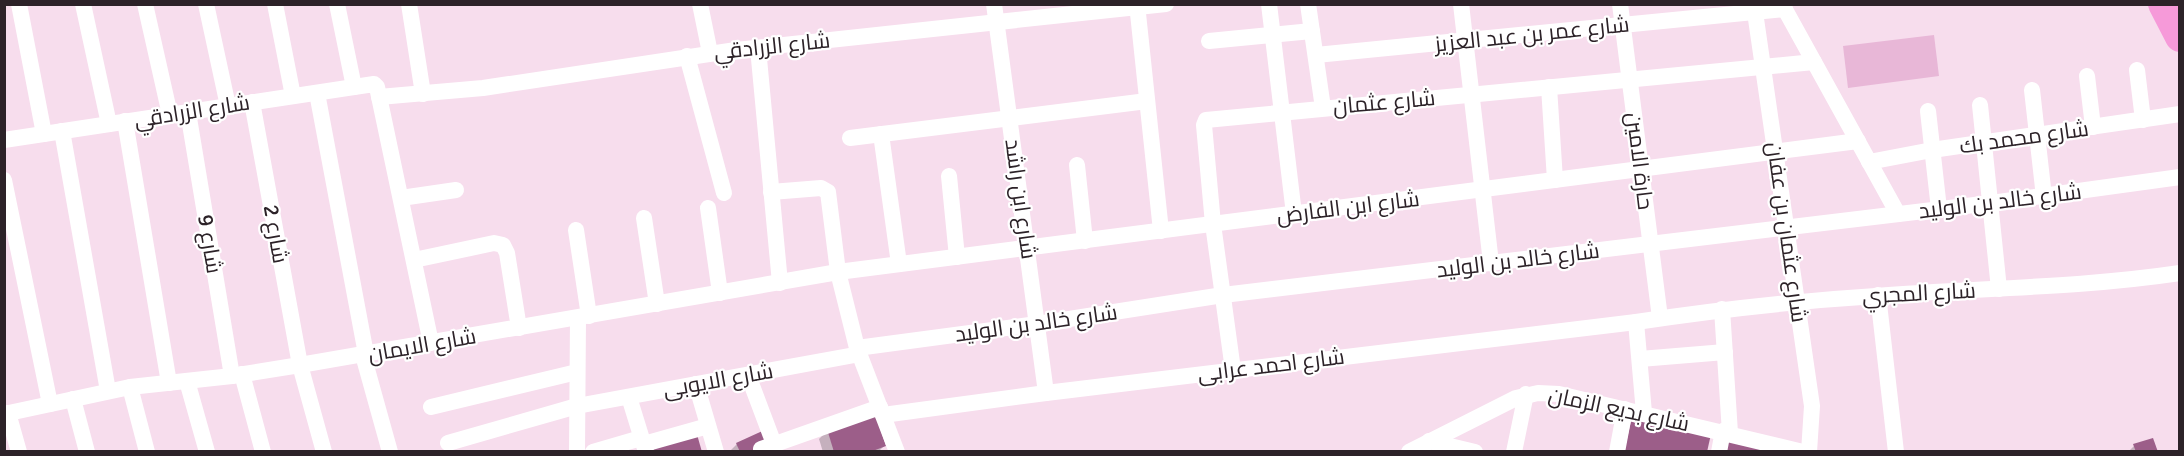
<svg xmlns="http://www.w3.org/2000/svg" width="2184" height="456" font-family="Signika,Cairo,sans-serif">
  <rect width="100%" height="100%" fill="#f7dded"/>
  <path fill="#e8b7d7" d="M1934 35 1939 76 1848 88 1843 46Z"/>
  <g fill="#0003">
    <path d="M828 430 884 446 878 452H823L819 439Z"/>
    <path d="M737 444 775 452H729Z"/>
    <path d="M2134 446 2156 452H2128Z"/>
  </g>
  <g fill="#9c5e89">
    <path d="M875 413 886 446 870 452H834L827 429Z"/>
    <path d="M1632 417 1711 434 1707 452H1624Z"/>
    <path d="M767 429 777 452H740L736 443Z"/>
    <path d="M696 431 702 452H647Z"/>
    <path d="M1729 436 1789 452H1725Z"/>
    <path d="M2153 438 2158 452H2136L2133 444Z"/>
  </g>
  <g fill="none" stroke-linecap="round" stroke-linejoin="round">
    <g stroke="#fff" stroke-width="16">
      <path d="M19 4 44 134"/>
      <path d="M83 4 109 124"/>
      <path d="M145 4 170 115"/>
      <path d="M206 4 228 106"/>
      <path d="M275 4 293 96"/>
      <path d="M337 4 354 87"/>
      <path d="M409 4 423 94"/>
      <path d="M700 4 710 53"/>
      <path d="M994 4 1046 393"/>
      <path d="M1137 4 1161 231"/>
      <path d="M1269 4 1294 214"/>
      <path d="M1308 4 1323 108"/>
      <path d="M1461 4 1491 263"/>
      <path d="M1620 4 1660 318"/>
      <path d="M1782 4 1898 214"/>
      <path d="M1755 12 1812 406 1809 452"/>
      <path d="M1209 41 1312 31"/>
      <path d="M758 48 780 283"/>
      <path d="M1316 55 1785 9"/>
      <path d="M687 56 724 193"/>
      <path d="M2137 70 2143 120"/>
      <path d="M2087 76 2093 127"/>
      <path d="M1549 87 1555 180"/>
      <path d="M2032 90 2044 197"/>
      <path d="M317 93 366 354"/>
      <path d="M379 97 483 88 736 50 1166 4"/>
      <path d="M252 102 300 365 324 452"/>
      <path d="M1980 105 1999 289"/>
      <path d="M1928 111 1939 209"/>
      <path d="M188 112 232 376"/>
      <path d="M125 121 169 383"/>
      <path d="M62 131 108 391"/>
      <path d="M881 134 899 264"/>
      <path d="M850 138 1147 101"/>
      <path d="M4 140 374 84 377 87 431 343"/>
      <path d="M1869 162 1932 150 2180 114"/>
      <path d="M1077 165 1085 241"/>
      <path d="M949 176 957 257"/>
      <path d="M4 180 50 404"/>
      <path d="M771 192 821 188 828 192 838 272 857 348 897 452"/>
      <path d="M401 198 456 190"/>
      <path d="M708 208 720 293"/>
      <path d="M644 218 657 304"/>
      <path d="M576 230 589 316"/>
      <path d="M414 260 494 243 503 245 507 253 519 328"/>
      <path d="M1878 295 1896 452"/>
      <path d="M1722 309 1730 433"/>
      <path d="M1636 322 1644 413"/>
      <path d="M857 348 1037 324 1223 295 1991 203 2180 177"/>
      <path d="M363 355 390 452"/>
      <path d="M1640 359 1725 352"/>
      <path d="M1233 370 1213 224 1204 125 1206 120 1814 62"/>
      <path d="M242 374 263 452"/>
      <path d="M748 375 774 444"/>
      <path d="M187 381 207 452"/>
      <path d="M696 384 716 452"/>
      <path d="M130 387 147 452"/>
      <path d="M629 397 646 452"/>
      <path d="M73 399 87 452"/>
      <path d="M431 407 577 372"/>
      <path d="M8 413 19 452"/>
      <path d="M4 414 130 387 232 376 300 365 838 272 1858 141"/>
      <path d="M883 415 1046 393 1636 322C1716 310 1795 301 1876 296 1977 288 2079 288 2180 273"/>
      <path d="M1429 441 1475 452"/>
      <path d="M448 443 577 406 860 354"/>
      <path d="M644 444 708 426"/>
      <path d="M761 449 880 407"/>
      <path d="M577 452 578 318"/>
      <path d="M593 452 641 438"/>
      <path d="M1409 452 1516 398 1538 393 1559 394 1803 452"/>
      <path d="M1514 452 1526 394"/>
      <path d="M1617 452 1625 409"/>
      <path d="M1719 452 1723 431"/>
    </g>
    <path stroke="#f69ad9" stroke-width="30" d="M2163 4 2180 37"/>
  </g>
  <g text-anchor="middle" dominant-baseline="central" stroke-width="4.5" stroke-linejoin="round" paint-order="stroke">
    <g font-size="22" fill="#2c2228" stroke="#fff">
      <text transform="translate(1532 34) rotate(-6)">شارع عمر بن عبد العزيز</text>
      <text transform="translate(772 46) rotate(-6)">شارع الزرادقي</text>
      <text transform="translate(1384 102) rotate(-5)">شارع عثمان</text>
      <text transform="translate(192 111) rotate(-9)">شارع الزرادقي</text>
      <text transform="translate(2024 137) rotate(-8)">شارع محمد بك</text>
      <text transform="translate(1640 161) rotate(83)">حارة الامين</text>
      <text transform="translate(1021 199) rotate(82)">شارع ابن راشد</text>
      <text transform="translate(2000 201) rotate(-7)">شارع خالد بن الوليد</text>
      <text transform="translate(1348 207) rotate(-7)">شارع ابن الفارض</text>
      <text transform="translate(1787 232) rotate(82)">شارع عثمان بن عفان</text>
      <text transform="translate(276 234) rotate(80)">شارع 2</text>
      <text transform="translate(210 244) rotate(81)">شارع 9</text>
      <text transform="translate(1518 260) rotate(-7)">شارع خالد بن الوليد</text>
      <text transform="translate(1919 293) rotate(-3)">شارع المجري</text>
      <text transform="translate(1036 323) rotate(-8)">شارع خالد بن الوليد</text>
      <text transform="translate(422 345) rotate(-10)">شارع الايمان</text>
      <text transform="translate(1271 365) rotate(-7)">شارع احمد عرابى</text>
      <text transform="translate(718 380) rotate(-10)">شارع الايوبى</text>
      <text transform="translate(1619 409) rotate(12)">شارع بديع الزمان</text>
    </g>
  </g>
  <rect width="2184" height="456" fill="none" stroke="#2c2228" stroke-width="12"/>
</svg>
